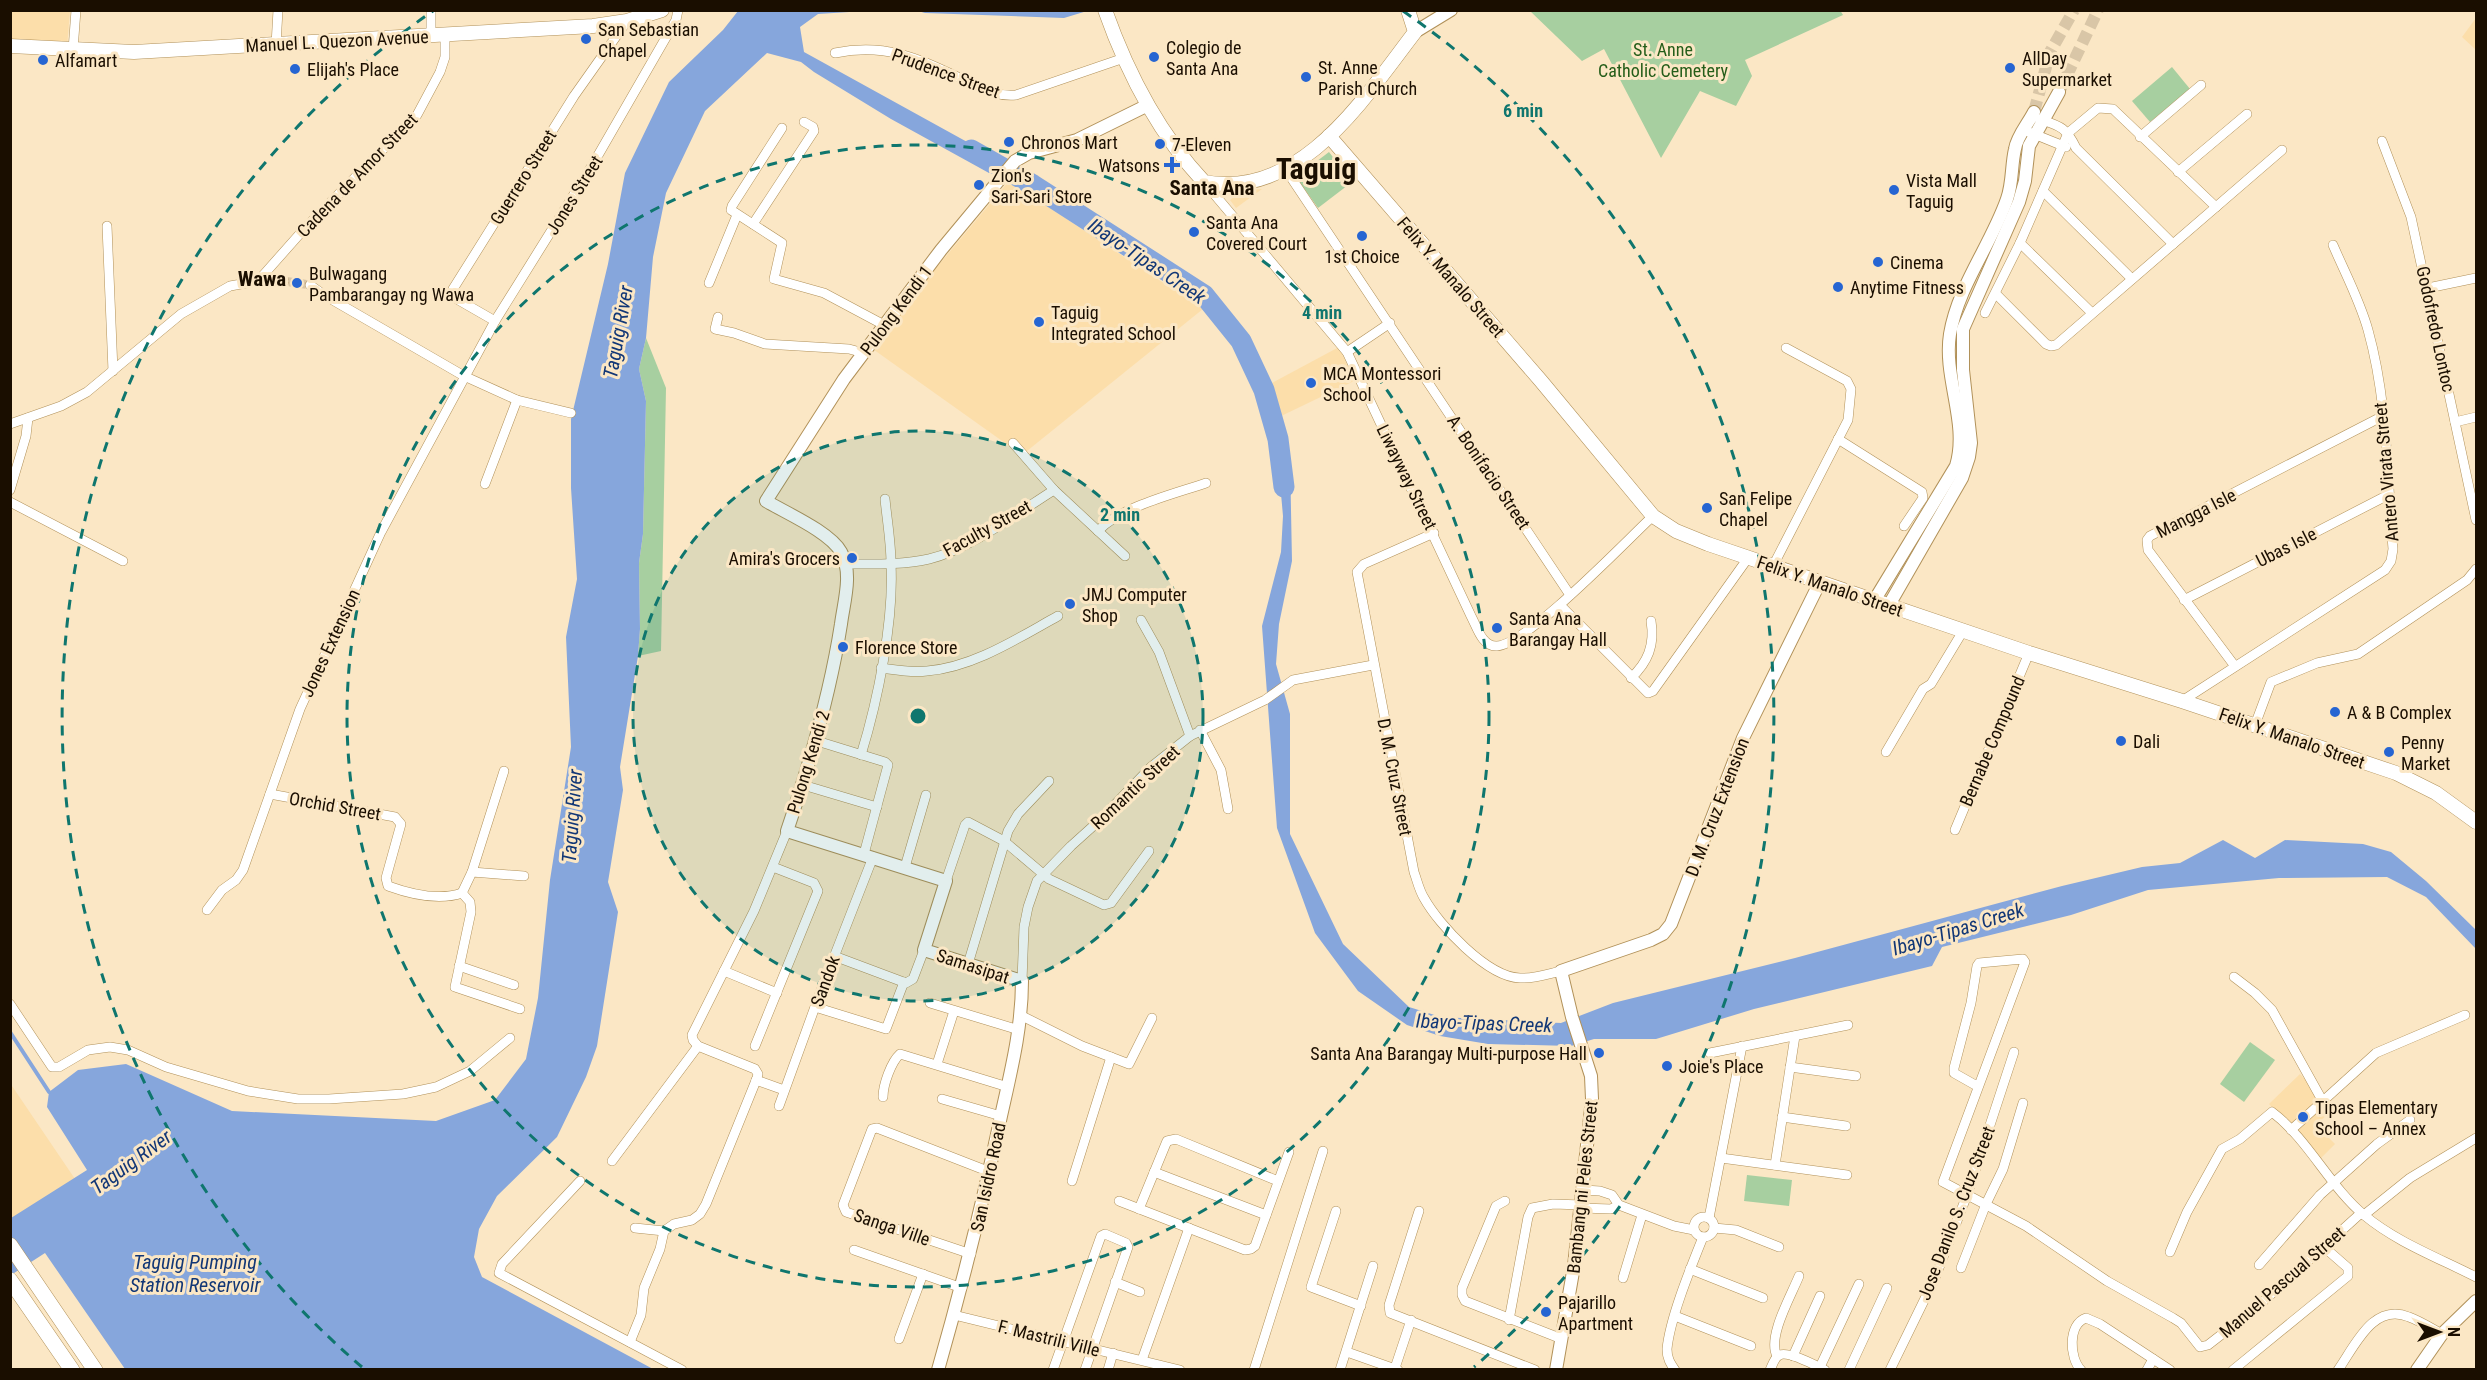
<svg xmlns="http://www.w3.org/2000/svg" width="2487" height="1380" font-family="'Roboto Condensed',sans-serif">
  <rect width="100%" height="100%" fill="#fbe7c5"/>
  <g fill="#fcdeaa">
    <path d="M11 11H70L67 46 11 40Z"/>
    <path d="M2476 18V50L2462 37Z"/>
    <path d="M1009 181 1203 309 1022 455 870 347Z"/>
    <path d="M1262 189 1236 208 1230 200 1243 190Z"/>
    <path d="M1339 347 1354 381 1277 418 1268 385Z"/>
    <path d="M2300 1074 2333 1109 2316 1125 2335 1144 2321 1158 2269 1104Z"/>
    <path d="M10 1083 75 1179 10 1220Z"/>
  </g>
  <g fill="#a7cfa0">
    <path d="M1840 10 1843 15 1745 60 1752 76 1736 106 1700 91 1661 158 1604 49 1582 61 1530 11Z"/>
    <path d="M2172 67 2190 89 2150 122 2132 101Z"/>
    <path d="M1329 152 1352 182 1318 208 1296 177Z"/>
    <path d="M646 338 666 388 661 651 638 656 640 629 639 563 643 534 646 401 639 369Z"/>
    <path d="M2250 1042 2275 1060 2244 1102 2220 1084Z"/>
    <path d="M1747 1175 1792 1180 1789 1206 1744 1201Z"/>
  </g>
  <g fill="#86a6dc">
    <path d="M738 11H865L818 14 800 27 804 52 998 159 989 173 891 119 814 72 801 62 767 53 705 111 666 193 653 257 646 338 639 369 646 401 643 534 639 563 640 629 638 656 620 767 623 790 608 882 618 912 597 1046 586 1077 557 1137 497 1196 479 1229 474 1257 482 1277 653 1369H125L45 1253 11 1275V1218L87 1170 47 1107 49 1092 78 1070 126 1064 232 1111 436 1121 495 1100 526 1059 538 998 550 880 571 747 566 637 577 579 571 488V419L608 264 625 173 669 82 723 30Z"/>
    <path d="M918 11H1087L1064 18 925 13Z"/>
    <path d="M1290 459 1292 561 1279 624 1276 664 1290 714V834L1343 944 1409 1007 1441 1017 1561 1023 1613 1003 1795 958 2062 886 2142 867 2180 863 2223 840 2255 858 2285 840 2363 844 2391 852 2426 881 2476 930V949L2426 897 2387 877 2279 878 2148 890 2071 915 1942 947 1932 966 1754 1009 1656 1039H1594L1571 1046 1488 1044 1440 1036 1407 1025 1358 991 1315 933 1277 828 1262 626 1281 552 1283 516 1278 460Z"/>
  </g>
  <g fill="none" stroke-linecap="round" stroke-linejoin="round">
    <path stroke="#86a6dc" stroke-width="4" d="M10 1032 49 1092"/>
    <path stroke="#86a6dc" stroke-width="21" d="M971 150 1033 185 1204 295 1241 341 1264 390 1278 439 1284 487"/>
    <path stroke="#d9c6a7" stroke-width="9" stroke-dasharray="9 4.5" stroke-linecap="butt" d="M284 281 310 285"/>
    <g stroke="#d9c6a7" stroke-width="12" stroke-dasharray="12 6" stroke-linecap="butt">
      <path d="M2059 92 2098 10"/>
      <path d="M2034 112 2050 52 2074 10"/>
    </g>
    <g stroke="#b19159" stroke-width="10">
      <g id="minor">
        <path d="M431 36V10"/>
        <path d="M276 45 278 10"/>
        <path d="M73 50 76 10"/>
        <path d="M835 53C886 42 919 59 964 80 981 88 997 97 1016 95L1124 58"/>
        <path d="M2039 119C2060 126 2066 127 2076 148L2173 244"/>
        <path d="M782 128 732 206 731 210 782 243 774 279 824 293 884 325"/>
        <path d="M2024 130 2066 147"/>
        <path d="M2140 137 2201 85"/>
        <path d="M2382 141 2411 217 2476 520"/>
        <path d="M1286 170 1570 595"/>
        <path d="M2178 172 2247 114"/>
        <path d="M1204 182 1347 352 1471 616C1477 627 1482 647 1497 646 1528 644 1626 541 1653 516"/>
        <path d="M2043 191 2132 279"/>
        <path d="M753 224 814 131 813 127 804 122"/>
        <path d="M107 226 113 371"/>
        <path d="M2020 243 2092 313"/>
        <path d="M258 281 305 228 417 115 440 72 445 57V35"/>
        <path d="M709 283 737 215"/>
        <path d="M310 285 324 295 464 376 517 400 571 413"/>
        <path d="M2428 288 2476 278"/>
        <path d="M1996 294 2046 344 2051 346 2056 345 2282 150"/>
        <path d="M1985 313 2020 243 2068 133 2098 108 2113 109 2216 207"/>
        <path d="M718 317 715 329 734 333 765 344 849 349 864 353"/>
        <path d="M495 321 455 298 452 293 453 289 574 96 627 21"/>
        <path d="M1347 352 1390 323"/>
        <path d="M2455 422 2476 417"/>
        <path d="M10 424 61 406 87 392 181 314 230 286 258 281H284"/>
        <path d="M1838 439 1922 492 1923 498 1904 526"/>
        <path d="M1013 443 1054 490 1125 556"/>
        <path d="M485 484 517 400"/>
        <path d="M10 490 26 436 28 418"/>
        <path d="M10 502 123 561"/>
        <path d="M1098 531C1120 507 1174 494 1206 483"/>
        <path d="M1434 533 1364 564 1357 572 1414 872C1417 880 1419 890 1424 898 1439 925 1487 977 1520 978 1533 979 1548 974 1561 971"/>
        <path d="M847 564C875 564 902 565 929 559 970 549 1019 512 1054 490"/>
        <path d="M1773 566 1848 420 1851 389 1847 381 1786 348"/>
        <path d="M2184 600 2388 495"/>
        <path d="M1560 605 1648 693 1653 691 1748 558"/>
        <path d="M1141 620 1159 652 1190 736"/>
        <path d="M2234 665 2148 550 2147 540 2150 536 2383 416"/>
        <path d="M881 668C896 670 911 673 927 671 974 667 1018 638 1058 616"/>
        <path d="M1631 678C1648 662 1655 645 1651 621"/>
        <path d="M2182 701 2385 570 2391 561 2393 549C2387 477 2388 401 2368 330 2360 301 2345 273 2333 245"/>
        <path d="M2255 725 2271 682 2317 663 2358 654 2467 580 2476 569"/>
        <path d="M1200 730 1221 770 1228 809"/>
        <path d="M817 741 885 762 888 765 864 854"/>
        <path d="M1886 752 1923 689 1931 684 1963 631"/>
        <path d="M861 755C878 700 894 621 891 564 891 542 887 520 885 499"/>
        <path d="M803 785 877 807"/>
        <path d="M270 794 395 817 401 824 386 878 388 886C410 894 439 901 462 893"/>
        <path d="M1955 830 2029 653"/>
        <path d="M905 867 926 795"/>
        <path d="M472 872 504 771"/>
        <path d="M946 881 965 825 968 822 1004 841 1049 879 1104 905 1111 903 1149 851"/>
        <path d="M462 893 470 902 471 912 455 987 520 1009"/>
        <path d="M462 893 472 872 524 876"/>
        <path d="M207 910 222 890 236 880 243 870 300 709 381 532 495 321 593 164 676 20 678 10"/>
        <path d="M834 956 906 983 913 979 924 950"/>
        <path d="M968 964 1008 831 1018 814 1049 781"/>
        <path d="M459 966 514 985"/>
        <path d="M724 971 777 993"/>
        <path d="M2234 977 2255 993 2272 1010 2322 1100"/>
        <path d="M1022 981 1024 927 1028 907 1037 881 1071 846 1101 819 1151 767 1190 736 1265 700 1293 680 1373 665"/>
        <path d="M930 1003 1019 1030"/>
        <path d="M10 1004 52 1067H59L88 1050 110 1047 128 1050 166 1067 248 1091 298 1099H329L403 1094 436 1087 470 1071 510 1038"/>
        <path d="M815 1007 886 1029 904 982"/>
        <path d="M1022 1016 1082 1046 1129 1064 1152 1018"/>
        <path d="M755 1046 818 891 814 883 773 867"/>
        <path d="M1710 1053 1848 1025"/>
        <path d="M937 1064 954 1011"/>
        <path d="M1790 1067 1856 1076"/>
        <path d="M756 1080 784 1090"/>
        <path d="M1977 1086 1954 1073V1068L1971 1003 1977 966 1979 963 2023 959 2025 962 1943 1182 2026 1226 2107 1281 2173 1318 2181 1323 2200 1347 2208 1345 2257 1307 2361 1213"/>
        <path d="M883 1097C883 1085 891 1062 900 1054L1008 1087"/>
        <path d="M942 1099 1001 1116"/>
        <path d="M779 1106 820 993 873 857"/>
        <path d="M1782 1117 1846 1126"/>
        <path d="M2291 1130 2376 1053 2465 1015"/>
        <path d="M1721 1158 1847 1175"/>
        <path d="M612 1161 698 1046"/>
        <path d="M1775 1165 1795 1036"/>
        <path d="M1154 1172 1266 1215"/>
        <path d="M580 1181 502 1264 499 1273 682 1370"/>
        <path d="M1072 1181 1111 1057"/>
        <path d="M1584 1190 1600 1191 1612 1195 1619 1205 1674 1226 1694 1230"/>
        <path d="M1119 1201 1245 1250 1251 1249 1255 1246 1289 1152"/>
        <path d="M1505 1201 1496 1206 1462 1288V1295L1465 1301 1562 1339"/>
        <path d="M1581 1208 1611 1209 1619 1205"/>
        <path d="M1139 1209 1167 1141 1176 1139 1278 1181"/>
        <path d="M1336 1211 1311 1287 1361 1306"/>
        <path d="M1419 1211 1389 1305 1390 1313 1535 1370"/>
        <path d="M2364 1215 2410 1178 2476 1138"/>
        <circle cx="1704" cy="1227" r="10"/>
        <path d="M1709 1218 1742 1046"/>
        <path d="M635 1228 664 1231"/>
        <path d="M1714 1228 1736 1230 1779 1247"/>
        <path d="M854 1250 962 1288"/>
        <path d="M2170 1252 2187 1212 2222 1149 2240 1139 2272 1112C2308 1139 2330 1187 2364 1215 2396 1242 2439 1258 2476 1277"/>
        <path d="M971 1254 846 1212 843 1205 872 1129 877 1128 990 1172"/>
        <path d="M2259 1265 2320 1195 2377 1144 2410 1120"/>
        <path d="M1961 1268 1986 1204 2003 1169 2023 1103"/>
        <path d="M1690 1269 1763 1298"/>
        <path d="M1623 1278 1642 1215"/>
        <path d="M1115 1282 1140 1292"/>
        <path d="M954 1315 1180 1370"/>
        <path d="M1675 1316 1751 1346"/>
        <path d="M1509 1320 1528 1217 1532 1208 1553 1204 1582 1205"/>
        <path d="M899 1339 923 1274"/>
        <path d="M630 1342 641 1315 644 1288 660 1249 664 1231 674 1224 692 1220 700 1214 706 1204 757 1078 758 1074 755 1069 698 1046 693 1040 692 1035 754 911 787 831"/>
        <path d="M1347 1352 1398 1370"/>
        <path d="M1777 1356C1767 1337 1791 1296 1799 1276"/>
        <path d="M1793 1356 1820 1296"/>
        <path d="M1142 1360 1189 1228"/>
        <path d="M1820 1367 1859 1284"/>
        <path d="M1395 1368 1411 1320"/>
        <path d="M1053 1370 1101 1236 1105 1234 1126 1243 1128 1247 1085 1370"/>
        <path d="M1108 1370 1113 1353"/>
        <path d="M1254 1370 1323 1151"/>
        <path d="M1340 1370 1373 1266"/>
        <path d="M1675 1370C1670 1363 1667 1358 1667 1349 1670 1318 1691 1267 1703 1237"/>
        <path d="M1770 1370C1772 1366 1774 1359 1778 1356 1786 1349 1816 1366 1825 1370"/>
        <path d="M1849 1370 1887 1288"/>
        <path d="M1890 1370 1935 1278 1967 1195 2014 1052"/>
        <path d="M2081 1370C2069 1358 2068 1324 2086 1318L2100 1324 2170 1370"/>
        <path d="M2147 1370 2153 1359"/>
        <path d="M2233 1370 2348 1276V1268L2324 1247"/>
        <path d="M2338 1370C2355 1346 2373 1302 2409 1317 2420 1321 2431 1328 2442 1334"/>
      </g>
    </g>
    <g stroke="#b19159" stroke-width="14">
      <g id="tertiary">
        <path d="M1415 32 1451 10"/>
        <path d="M1874 601 1956 466C1969 423 1943 378 1950 334 1958 286 1991 245 2007 199 2013 182 2011 166 2015 149 2017 136 2028 124 2034 112"/>
        <path d="M1889 605 1962 478 1969 457 1971 443 1963 370V329L2019 202 2025 181 2029 146 2059 92"/>
        <path d="M938 1370C962 1286 983 1202 1001 1116 1011 1071 1022 1028 1022 981L924 950 946 881 787 831C810 763 830 695 841 624 844 601 853 573 841 552 830 532 786 513 766 501L844 379 941 250 1015 161 1029 153 1077 140 1148 105"/>
        <path d="M1556 1370 1574 1266 1592 1099 1591 1076 1572 1017 1561 971 1651 940 1663 934 1671 924 1743 738 1820 582"/>
        <path d="M2417 1370 2442 1334 2476 1301"/>
      </g>
    </g>
    <g stroke="#b19159" stroke-width="15">
      <g id="secondary">
        <path d="M1105 10C1127 72 1159 134 1204 182 1301 200 1364 98 1415 32L1408 10"/>
        <path d="M10 46 134 52 593 26 627 21 662 10"/>
        <path d="M1329 136 1541 381 1653 516 1676 531 1708 544 2029 653 2182 701 2396 773 2436 793 2476 822"/>
      </g>
    </g>
    <g stroke="#b19159" stroke-width="16">
      <g id="primary">
        <path d="M10 1245 95 1370"/>
        <path d="M10 1280 72 1370"/>
      </g>
    </g>
    <use href="#minor" stroke="#fff" stroke-width="9"/>
    <use href="#tertiary" stroke="#fff" stroke-width="12"/>
    <use href="#secondary" stroke="#fff" stroke-width="14"/>
    <use href="#primary" stroke="#fff" stroke-width="15"/>
  </g>
  <circle cx="918" cy="716" r="285" fill="#0f766e" fill-opacity=".12"/>
  <g fill="none" stroke="#0f766e" stroke-width="3" stroke-dasharray="10 8">
    <circle cx="918" cy="716" r="285"/>
    <circle cx="918" cy="716" r="571"/>
    <path d="M362 1367A856 856 0 0 1 433 11M1403 11A856 856 0 0 1 1474 1367"/>
  </g>
  <g fill="#2665d2" stroke="#fbe7c5" stroke-width="2">
    <circle cx="586" cy="39" r="6"/>
    <circle cx="1154" cy="57" r="6"/>
    <circle cx="43" cy="60" r="6"/>
    <circle cx="2010" cy="68" r="6"/>
    <circle cx="295" cy="69" r="6"/>
    <circle cx="1306" cy="77" r="6"/>
    <circle cx="1009" cy="142" r="6"/>
    <circle cx="1160" cy="144" r="6"/>
    <path d="M1169 156h6v6h6v6h-6v6h-6v-6h-6v-6h6z"/>
    <circle cx="979" cy="185" r="6"/>
    <circle cx="1894" cy="190" r="6"/>
    <circle cx="1194" cy="232" r="6"/>
    <circle cx="1362" cy="236" r="6"/>
    <circle cx="1878" cy="262" r="6"/>
    <circle cx="297" cy="283" r="6"/>
    <circle cx="1838" cy="287" r="6"/>
    <circle cx="1039" cy="322" r="6"/>
    <circle cx="1311" cy="383" r="6"/>
    <circle cx="1707" cy="508" r="6"/>
    <circle cx="852" cy="558" r="6"/>
    <circle cx="1070" cy="604" r="6"/>
    <circle cx="1497" cy="628" r="6"/>
    <circle cx="843" cy="647" r="6"/>
    <circle cx="2335" cy="712" r="6"/>
    <circle cx="2121" cy="741" r="6"/>
    <circle cx="2389" cy="752" r="6"/>
    <circle cx="1599" cy="1053" r="6"/>
    <circle cx="1667" cy="1066" r="6"/>
    <circle cx="2303" cy="1117" r="6"/>
    <circle cx="1546" cy="1312" r="6"/>
  </g>
  <g text-anchor="middle" dominant-baseline="central" stroke-width="6" stroke-linejoin="round" paint-order="stroke">
    <g font-size="18" fill="#1a0e00" stroke="#fbe7c5" text-anchor="start">
      <text x="598" y="29">San Sebastian<tspan x="598" dy="21">Chapel</tspan></text>
      <text x="1166" y="47">Colegio de<tspan x="1166" dy="21">Santa Ana</tspan></text>
      <text x="2022" y="58">AllDay<tspan x="2022" dy="21">Supermarket</tspan></text>
      <text x="55" y="60">Alfamart</text>
      <text x="1318" y="67">St. Anne<tspan x="1318" dy="21">Parish Church</tspan></text>
      <text x="307" y="69">Elijah's Place</text>
      <text x="1021" y="142">Chronos Mart</text>
      <text x="1172" y="144">7-Eleven</text>
      <text x="1160" y="165" text-anchor="end">Watsons</text>
      <text x="991" y="175">Zion's<tspan x="991" dy="21">Sari-Sari Store</tspan></text>
      <text x="1906" y="180">Vista Mall<tspan x="1906" dy="21">Taguig</tspan></text>
      <text x="1206" y="222">Santa Ana<tspan x="1206" dy="21">Covered Court</tspan></text>
      <text x="1362" y="256" text-anchor="middle">1st Choice</text>
      <text x="1890" y="262">Cinema</text>
      <text x="309" y="273">Bulwagang<tspan x="309" dy="21">Pambarangay ng Wawa</tspan></text>
      <text x="1850" y="287">Anytime Fitness</text>
      <text x="1051" y="312">Taguig<tspan x="1051" dy="21">Integrated School</tspan></text>
      <text x="1323" y="373">MCA Montessori<tspan x="1323" dy="21">School</tspan></text>
      <text x="1719" y="498">San Felipe<tspan x="1719" dy="21">Chapel</tspan></text>
      <text x="840" y="558" text-anchor="end">Amira's Grocers</text>
      <text x="1082" y="594">JMJ Computer<tspan x="1082" dy="21">Shop</tspan></text>
      <text x="1509" y="618">Santa Ana<tspan x="1509" dy="21">Barangay Hall</tspan></text>
      <text x="855" y="647">Florence Store</text>
      <text x="2347" y="712">A &amp; B Complex</text>
      <text x="2133" y="741">Dali</text>
      <text x="2401" y="742">Penny<tspan x="2401" dy="21">Market</tspan></text>
      <text x="1587" y="1053" text-anchor="end">Santa Ana Barangay Multi-purpose Hall</text>
      <text x="1679" y="1066">Joie's Place</text>
      <text x="2315" y="1107">Tipas Elementary<tspan x="2315" dy="21">School – Annex</tspan></text>
      <text x="1558" y="1302">Pajarillo<tspan x="1558" dy="21">Apartment</tspan></text>
    </g>
    <g font-size="18" fill="#1a0e00" stroke="#fbe7c5">
      <text transform="translate(337 41) rotate(-3)">Manuel L. Quezon Avenue</text>
      <text transform="translate(946 73) rotate(20)">Prudence Street</text>
      <text transform="translate(357 175) rotate(-46)">Cadena de Amor Street</text>
      <text transform="translate(523 177) rotate(-58)">Guerrero Street</text>
      <text transform="translate(574 195) rotate(-58)">Jones Street</text>
      <text transform="translate(1451 277) rotate(49)">Felix Y. Manalo Street</text>
      <text transform="translate(896 310) rotate(-53)">Pulong Kendi 1</text>
      <text transform="translate(2436 329) rotate(78)">Godofredo Lontoc</text>
      <text transform="translate(1489 472) rotate(56)">A. Bonifacio Street</text>
      <text transform="translate(2386 472) rotate(-95)">Antero Virata Street</text>
      <text transform="translate(1407 477) rotate(64)">Liwayway Street</text>
      <text transform="translate(2196 513) rotate(-27)">Mangga Isle</text>
      <text transform="translate(987 528) rotate(-29)">Faculty Street</text>
      <text transform="translate(2286 547) rotate(-27)">Ubas Isle</text>
      <text transform="translate(1830 586) rotate(19)">Felix Y. Manalo Street</text>
      <text transform="translate(330 643) rotate(-65)">Jones Extension</text>
      <text transform="translate(2292 738) rotate(19)">Felix Y. Manalo Street</text>
      <text transform="translate(1992 741) rotate(-67)">Bernabe Compound</text>
      <text transform="translate(808 762) rotate(-73)">Pulong Kendi 2</text>
      <text transform="translate(1395 777) rotate(79)">D. M. Cruz Street</text>
      <text transform="translate(1135 787) rotate(-43)">Romantic Street</text>
      <text transform="translate(335 806) rotate(10)">Orchid Street</text>
      <text transform="translate(1717 807) rotate(-69)">D. M. Cruz Extension</text>
      <text transform="translate(973 966) rotate(18)">Samasipat</text>
      <text transform="translate(825 981) rotate(-70)">Sandok</text>
      <text transform="translate(988 1177) rotate(-78)">San Isidro Road</text>
      <text transform="translate(1582 1187) rotate(-84)">Bambang ni Peles Street</text>
      <text transform="translate(1956 1213) rotate(-69)">Jose Danilo S. Cruz Street</text>
      <text transform="translate(892 1227) rotate(19)">Sanga Ville</text>
      <text transform="translate(2282 1282) rotate(-41)">Manuel Pascual Street</text>
      <text transform="translate(1049 1338) rotate(14)">F. Mastrili Ville</text>
    </g>
    <g font-size="18" fill="#245d19" stroke="#fbe7c5">
      <text x="1663" y="49">St. Anne<tspan x="1663" dy="21">Catholic Cemetery</tspan></text>
    </g>
    <g font-size="20" font-style="italic" fill="#123776" stroke="#fbe7c5">
      <text transform="translate(1147 261) rotate(34)">Ibayo-Tipas Creek</text>
      <text transform="translate(618 332) rotate(-80)">Taguig River</text>
      <text transform="translate(572 816) rotate(-86)">Taguig River</text>
      <text transform="translate(1958 929) rotate(-17)">Ibayo-Tipas Creek</text>
      <text transform="translate(1484 1023) rotate(2)">Ibayo-Tipas Creek</text>
      <text transform="translate(131 1162) rotate(-36)">Taguig River</text>
      <text x="195" y="1262">Taguig Pumping<tspan x="195" dy="23">Station Reservoir</tspan></text>
    </g>
    <g font-size="21" font-weight="bold" fill="#1a0e00" stroke="#fbe7c5">
      <text x="1212" y="188">Santa Ana</text>
      <text x="262" y="279">Wawa</text>
    </g>
    <g font-size="30" font-weight="bold" fill="#1a0e00" stroke="#fbe7c5">
      <text x="1316" y="168">Taguig</text>
    </g>
  </g>
  <circle cx="918" cy="716" r="9" fill="#0f766e" stroke="#fbe7c5" stroke-width="3"/>
  <g font-size="18" text-anchor="middle" font-weight="bold" fill="#0f766e" stroke="#fbe7c5" stroke-width="6" stroke-linejoin="round" paint-order="stroke">
    <text x="1523" y="117">6 min</text>
    <text x="1322" y="319">4 min</text>
    <text x="1120" y="521">2 min</text>
  </g>
  <rect width="2487" height="1380" fill="none" stroke="#1a0e00" stroke-width="24"/>
  <g transform="translate(2439 1332) rotate(90)" stroke="#fbe7c5" stroke-width="4.5" paint-order="stroke">
  <path d="M0-4.5L10 22L0 15L-10 22Z" fill="#1a0e00"/>
  <text y="-9" font-size="16" font-weight="bold" text-anchor="middle" fill="#1a0e00">N</text>
  </g>
</svg>
